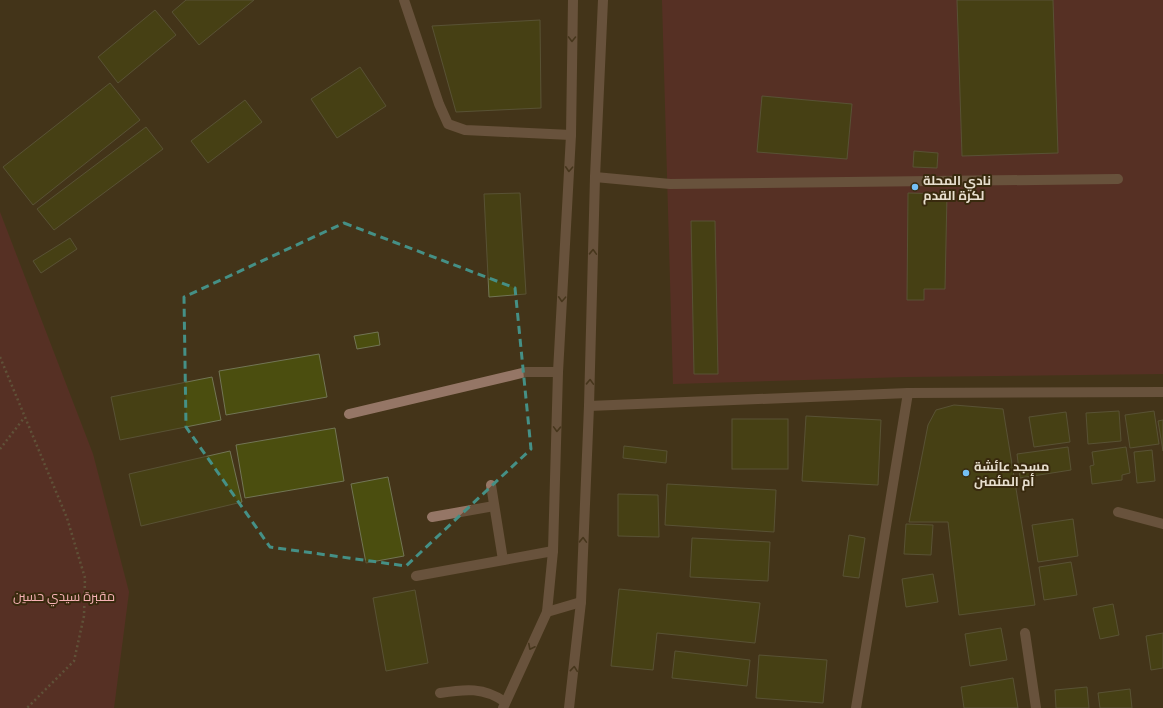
<svg xmlns="http://www.w3.org/2000/svg" width="1163" height="708" font-family="'Exo 2',Cairo,sans-serif">
  <rect width="100%" height="100%" fill="#443419"/>
  <g fill="#6e2b32">
    <path d="M662 0H1163V374L905 377 673 384Z"/>
    <path d="M0 212 93 454 129 592 114 708H0Z"/>
  </g>
  <g fill="#4b4e0f" stroke="#727555">
    <path d="M186 0H254L199 45 172 12Z"/>
    <path d="M957 0H1053L1058 153 962 156Z"/>
    <path d="M155 10 176 35 118 83 98 57Z"/>
    <path d="M540 20 541 108 456 112 432 26Z"/>
    <path d="M360 67 386 106 337 138 311 99Z"/>
    <path d="M110 83 140 120 33 205 3 167Z"/>
    <path d="M762 96 852 104 847 159 757 152Z"/>
    <path d="M245 100 262 122 208 163 191 141Z"/>
    <path d="M146 127 163 149 54 230 37 209Z"/>
    <path d="M914 151 938 153 937 168 913 167Z"/>
    <path d="M520 193 526 294 489 297 484 194Z"/>
    <path d="M908 193 947 194 945 289H924V300H907Z"/>
    <path d="M691 221H715L718 374H694Z"/>
    <path d="M70 238 77 249 41 273 33 261Z"/>
    <path d="M378 332 380 345 357 349 354 336Z"/>
    <path d="M319 354 327 397 226 415 219 371Z"/>
    <path d="M212 377 221 420 120 440 111 397Z"/>
    <path d="M954 405 1003 409 1035 605 959 615 948 522H909L928 425 936 410Z"/>
    <path d="M1119 411 1121 441 1088 444 1086 413Z"/>
    <path d="M1154 411 1159 444 1130 448 1125 415Z"/>
    <path d="M1066 412 1070 442 1034 447 1029 417Z"/>
    <path d="M806 416 881 420 878 485 802 481Z"/>
    <rect x="732" y="419" width="56" height="50"/>
    <path d="M1163 420V451L1158 421Z"/>
    <path d="M335 428 344 481 245 498 236 445Z"/>
    <path d="M624 446 667 451 666 463 623 458Z"/>
    <path d="M1068 447 1071 470 1020 478 1017 454Z"/>
    <path d="M1126 447 1130 473 1122 475V480L1092 484 1090 466 1094 465 1092 452Z"/>
    <path d="M1152 450 1155 481 1137 483 1134 452Z"/>
    <path d="M230 451 242 502 141 526 129 474Z"/>
    <path d="M388 477 404 556 366 563 351 484Z"/>
    <path d="M667 484 776 490 774 532 665 525Z"/>
    <path d="M618 494 658 495 659 537 618 536Z"/>
    <path d="M1073 519 1078 556 1038 562 1032 525Z"/>
    <path d="M906 524 933 525 931 555 904 554Z"/>
    <path d="M849 535 865 538 859 578 843 576Z"/>
    <path d="M692 538 770 542 768 581 690 577Z"/>
    <path d="M1071 562 1077 595 1044 600 1039 567Z"/>
    <path d="M933 574 938 602 906 607 902 579Z"/>
    <path d="M619 589 760 603 755 643 657 633 653 670 611 666Z"/>
    <path d="M415 590 428 663 386 671 373 598Z"/>
    <path d="M1113 604 1119 635 1100 639 1093 608Z"/>
    <path d="M1001 628 1007 660 970 666 965 634Z"/>
    <path d="M1163 633V668L1151 670 1146 636Z"/>
    <path d="M675 651 750 660 747 686 672 678Z"/>
    <path d="M759 655 827 660 823 703 756 698Z"/>
    <path d="M1013 678 1018 708H964L961 687Z"/>
    <path d="M1087 687 1089 708H1056L1055 690Z"/>
    <path d="M1130 689 1132 708H1100L1098 693Z"/>
  </g>
  <g fill="none" stroke-linecap="round" stroke-linejoin="round">
    <g stroke="#82755e" stroke-width="2.5" stroke-dasharray="2 3" stroke-linecap="butt">
      <path d="M0 357 67 518 85 578 84 616 74 661 27 708"/>
      <path d="M0 449 24 418"/>
    </g>
    <g stroke="#957666" stroke-width="10">
      <path d="M404 0 439 104 448 124 465 130 571 135"/>
      <path d="M595 177 670 184 1118 179"/>
      <path d="M589 406 908 393 1163 392"/>
      <path d="M349 414 526 372H558"/>
      <path d="M491 485 503 560"/>
      <path d="M1118 512 1163 524"/>
      <path d="M432 517 494 506"/>
      <path d="M416 576 553 551"/>
      <path d="M547 612 581 602"/>
      <path d="M1025 633 1036 708"/>
      <path d="M440 693C465 689 484 687 505 702"/>
      <path d="M503 708 547 612 553 551 558 372 571 135 573 0"/>
      <path d="M569 708 581 602 589 406 595 177 603 0"/>
      <path d="M856 708 908 393"/>
    </g>
  </g>
  <defs><path id="oneway-chevron" d="M-2-3.5L2.5 0L-2 3.5" fill="none" stroke-width="1.6" stroke-linecap="round" stroke-linejoin="round"/></defs>
  <g stroke="#4b3920">
    <use href="#oneway-chevron" transform="translate(572 39) rotate(91)"/>
    <use href="#oneway-chevron" transform="translate(569 169) rotate(93)"/>
    <use href="#oneway-chevron" transform="translate(593 252) rotate(-88)"/>
    <use href="#oneway-chevron" transform="translate(562 299) rotate(93)"/>
    <use href="#oneway-chevron" transform="translate(590 382) rotate(-88)"/>
    <use href="#oneway-chevron" transform="translate(557 429) rotate(92)"/>
    <use href="#oneway-chevron" transform="translate(583 540) rotate(-88)"/>
    <use href="#oneway-chevron" transform="translate(531 647) rotate(117)"/>
    <use href="#oneway-chevron" transform="translate(574 669) rotate(-84)"/>
  </g>
  <path d="M0 0H1163V708H0ZM344 223 515 288 531 449 406 566 270 547 186 427 184 297Z" fill="#443419" fill-opacity=".55" fill-rule="evenodd"/>
  <path fill="none" stroke="#459086" stroke-width="3" stroke-dasharray="8 5" stroke-linejoin="round" d="M344 223 515 288 531 449 406 566 270 547 186 427 184 297Z"/>
  <g fill="#74c0f6" stroke="#392a0e" stroke-width="1.5">
    <circle cx="915" cy="187" r="4"/>
    <circle cx="966" cy="473" r="4"/>
  </g>
  <g text-anchor="middle" dominant-baseline="central" stroke-width="4" stroke-linejoin="round" paint-order="stroke">
    <g font-size="13" font-weight="bold" fill="#e7dece" stroke="#392a0e" text-anchor="start">
      <text x="923" y="180">نادي المحلة<tspan x="923" dy="15">لكرة القدم</tspan></text>
      <text x="974" y="466">مسجد عائشة<tspan x="974" dy="15">أم المئمنن</tspan></text>
    </g>
    <g font-size="13" fill="#f7b3b6" stroke="#392a0e">
      <text x="64" y="596">مقبرة سيدي حسين</text>
    </g>
  </g>
</svg>
